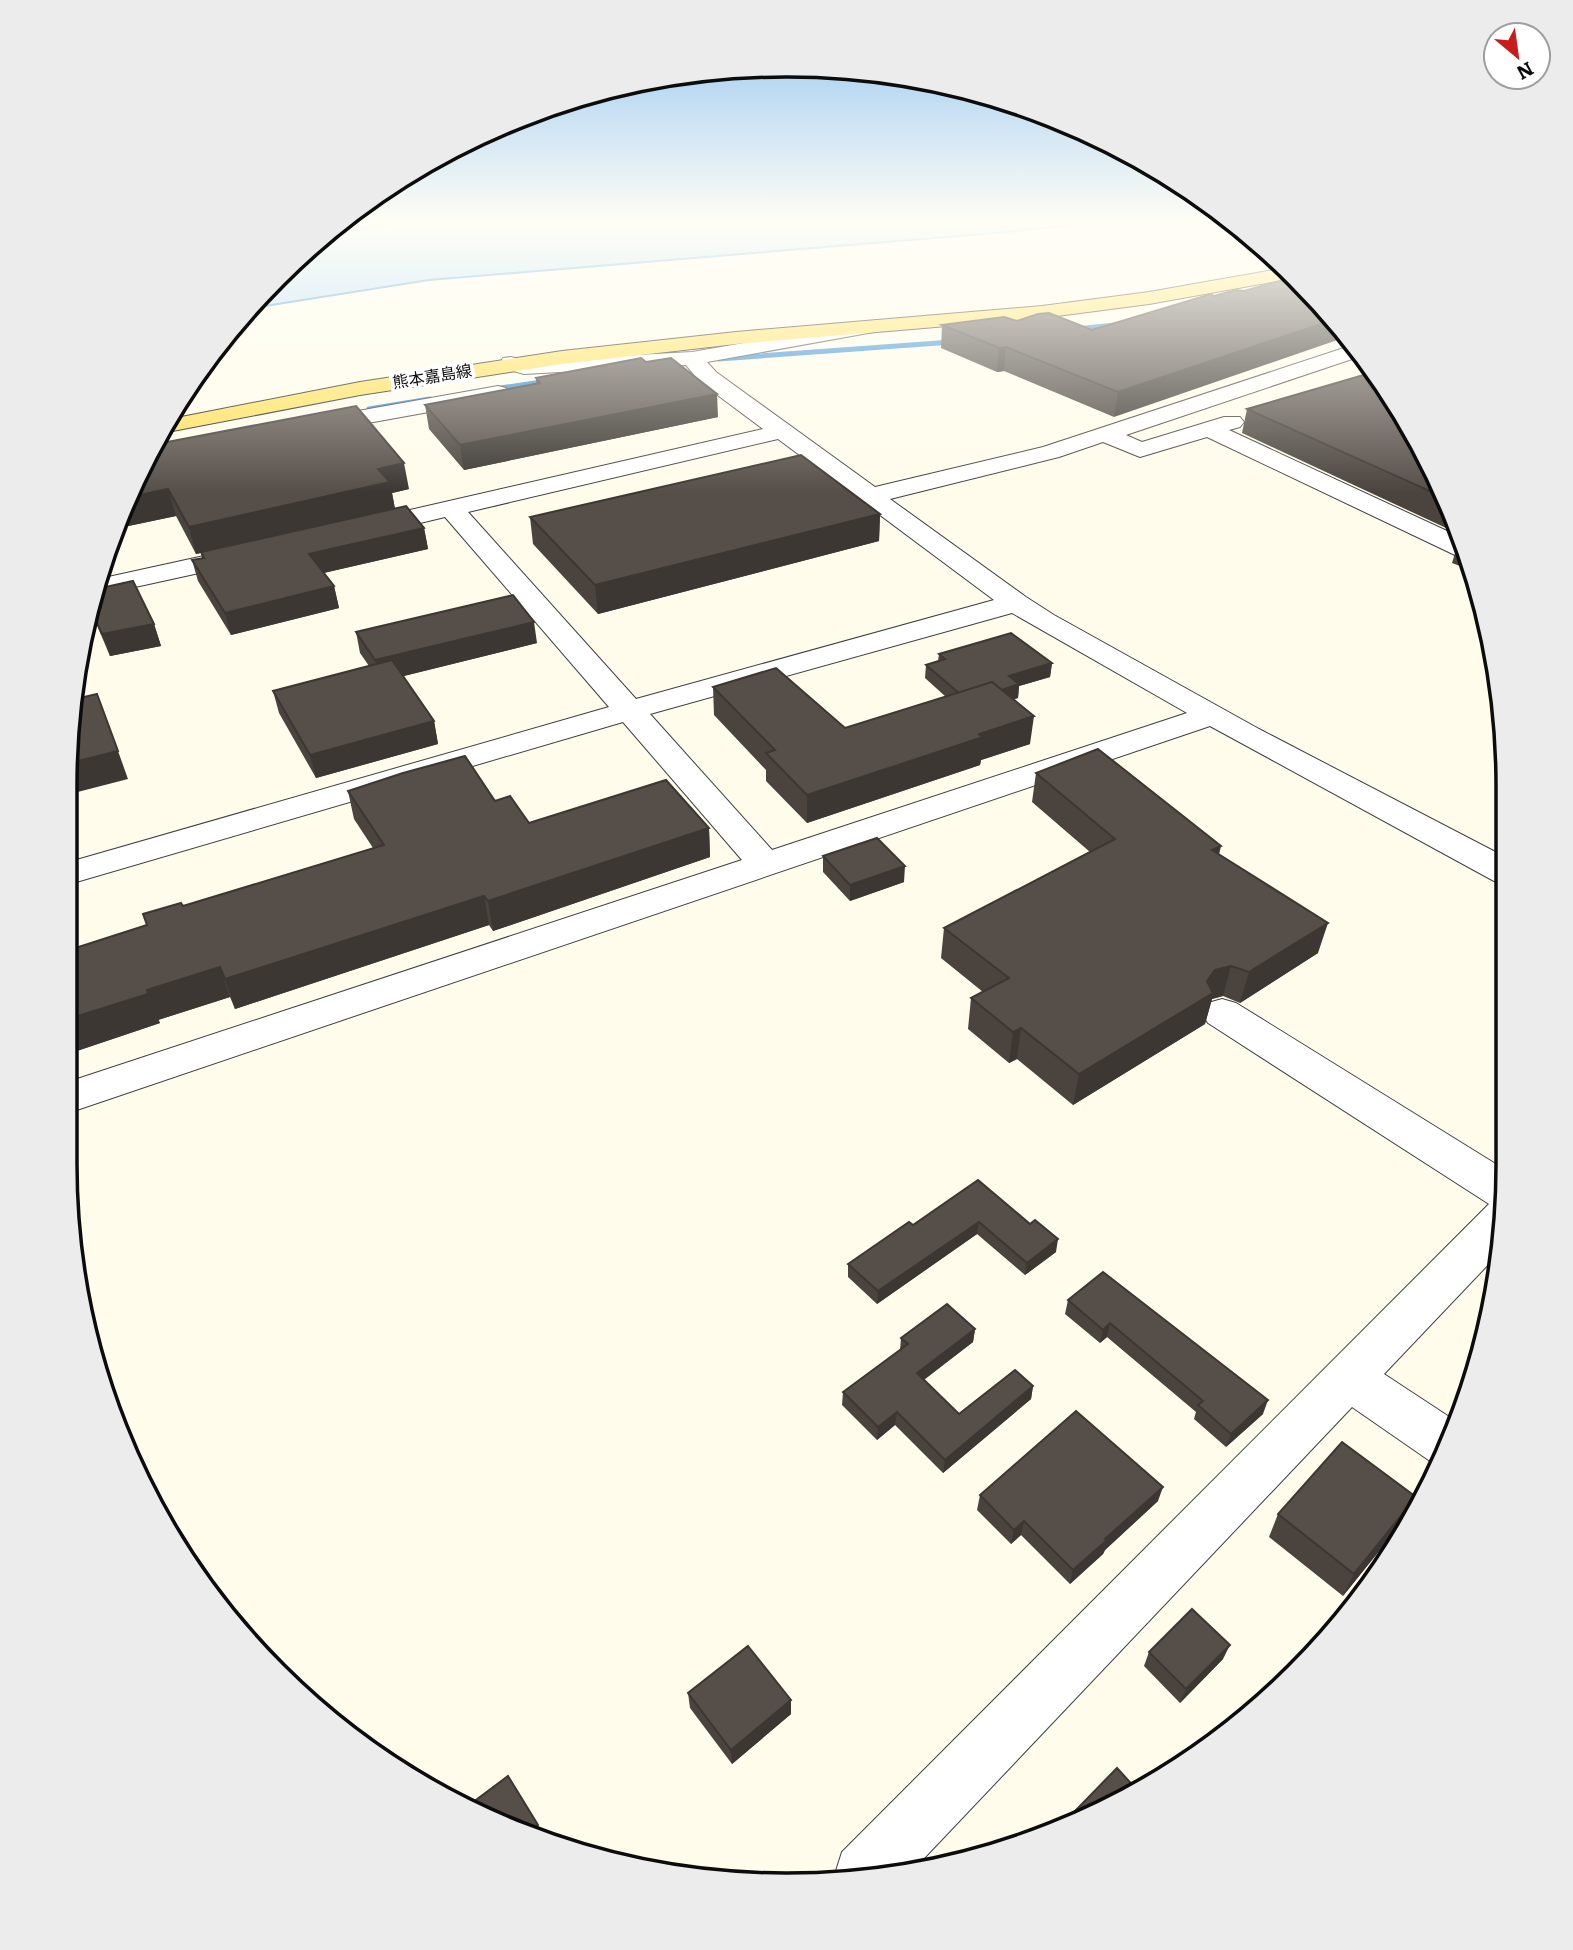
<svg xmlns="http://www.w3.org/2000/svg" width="1573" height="1950" font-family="Literata,'Noto Sans JP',serif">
  <rect width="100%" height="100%" fill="#fffcec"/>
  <path fill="#acd9fb" stroke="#2d89d8" stroke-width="2" d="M412 220H1111L1007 232 429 280 246 309 326 233Z"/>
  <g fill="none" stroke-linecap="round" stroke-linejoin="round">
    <g stroke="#2d89d8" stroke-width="5">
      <path d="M1075 329 1115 325"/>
      <path d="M719 359 952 342"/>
      <path d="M494 389 548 381"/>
      <path d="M369 409 430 399"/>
    </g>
    <g stroke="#3f3f3f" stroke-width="2">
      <g id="minor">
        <path d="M878 320 885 322 888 326 885 330 707 362 716 372 875 487 1043 447 1356 344 1364 355 1126 435 1142 442 1224 417H1240L1244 422 1240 427 1229 430 1460 537 1467 556 1455 555 1207 437 1140 457 1103 442 1059 457 890 499 1026 597 1054 615 1259 729 1507 858V884L1494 881 1210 726 65 1114V1083L742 860 623 722 66 885V863L609 707 445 517 362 537 353 535 349 529 353 523 362 521 763 429 700 382 686 365 524 374 503 368 500 363 503 358 511 357 526 361 692 352ZM778 439 994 600 636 699 468 512ZM1012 613 1187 713 772 850 650 714Z"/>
        <path d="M498 386 506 388 509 393 506 398 313 433 305 431 301 426 305 421 313 419Z"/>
        <path d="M245 547 254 549 258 555 254 561 94 596 99 579Z"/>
        <path d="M1222 999 1236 1003 1507 1171V1210L1500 1252 1384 1374 1457 1422 1440 1465 1430 1461 1352 1407 911 1872 834 1877 842 1852 1489 1204 1208 1023 1202 1013 1208 1003Z"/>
      </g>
    </g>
    <g stroke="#1d1d1d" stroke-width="2">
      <path id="major" d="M1285 268 1294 278 1149 304 1042 318 736 344 562 364 360 395 157 434 166 420 360 382 562 351 736 332 1042 306 1149 292Z"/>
    </g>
    <use href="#minor" fill="#fff" fill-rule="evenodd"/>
    <use href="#major" fill="#ffe15c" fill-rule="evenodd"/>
  </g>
  <g fill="#4a433e">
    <path d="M1211 294 1114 417 1004 371 997 372 941 348 942 325 1017 321 1092 330Z"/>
    <path d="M536 378 718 417 464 470 429 429 425 405 536 384Z"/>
    <path d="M1247 409 1434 467 1459 534 1242 433Z"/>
    <path d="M152 445 409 489 392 493 395 509 424 528 428 549 324 573 334 586 339 608 231 635 198 581 192 560 202 558 201 553 196 554 176 516 114 529 120 511Z"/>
    <path d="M880 514 879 541 598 614 533 544 530 517Z"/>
    <path d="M1460 537 1473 571 1452 563Z"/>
    <path d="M96 589 154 624 161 646 110 656 90 609Z"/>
    <path d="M356 632 537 643 403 676 434 721 438 744 316 778 279 713 273 691 369 666 360 653Z"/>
    <path d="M939 654 1052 663 1050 677 1019 686 1018 698 1013 699 1030 744 981 760 980 765 807 823 766 781V770L714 715 713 687 845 728 946 697 925 678 926 665 938 661Z"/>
    <path d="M1036 773 1219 854 1318 953 1240 1003 1223 996 1212 999 1205 1024 1073 1105 1017 1059 1009 1063 968 1029 971 998 983 992 941 958 944 928 1090 852 1032 802Z"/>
    <path d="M348 791 495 801 529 823 709 828 710 857 493 931 489 925 235 1009 230 997 158 1020 160 1023 65 1055 66 951 147 925 183 906 373 848 354 819Z"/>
    <path d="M823 856 904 882 850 901 823 872Z"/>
    <path d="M978 1180 1030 1224 1056 1252 1025 1275 977 1234 877 1304 848 1277V1264L913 1225Z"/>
    <path d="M1103 1272 1263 1414 1226 1447 1194 1419 1196 1412 1107 1337 1100 1343 1065 1314 1068 1300Z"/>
    <path d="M975 1329 973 1342 924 1380 959 1414 1033 1386 1031 1399 943 1473 895 1425 877 1440 842 1405 843 1392 900 1350 901 1338Z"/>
    <path d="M980 1495 1158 1501 1105 1550 1103 1554 1070 1584 1021 1535 1011 1544 977 1510Z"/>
    <path d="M1416 1497 1404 1520 1343 1596 1269 1537 1278 1514Z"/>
    <path d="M1149 1652 1223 1659 1180 1703 1144 1666Z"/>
    <path d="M688 1693 791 1714 732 1764 690 1708Z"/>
    <path d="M1075 1811H1106L1071 1822Z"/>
  </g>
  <g fill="#3c3732">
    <path d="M1333 320 1349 336 1114 417 1118 392Z"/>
    <path d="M1006 347 1004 371 997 372 999 348Z"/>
    <path d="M717 394 718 417 464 470 460 445Z"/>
    <path d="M404 463 409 489 392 493 395 509 196 554 189 527 378 469Z"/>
    <path d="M168 489 176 516 114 529 120 511 126 498Z"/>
    <path d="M880 514 879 541 598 614 595 585Z"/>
    <path d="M424 528 428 549 314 575 309 554Z"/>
    <path d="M334 586 339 608 231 635 225 613Z"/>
    <path d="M534 622 537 643 380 682 375 660Z"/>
    <path d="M154 624 161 646 110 656 102 634Z"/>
    <path d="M1052 663 1050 677 1019 686 1018 698 967 714 1009 676Z"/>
    <path d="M1034 716 1030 744 981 760 980 765 807 823V795L979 734Z"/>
    <path d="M434 721 438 744 316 778 310 755Z"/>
    <path d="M118 751 128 779 66 795V764Z"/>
    <path d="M709 828 710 857 493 931 488 901Z"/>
    <path d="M1221 846 1214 876 1212 850Z"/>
    <path d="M905 866 904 882 850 901V885Z"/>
    <path d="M484 896 489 925 235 1009 225 979Z"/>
    <path d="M1328 923 1318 953 1240 1003 1249 972Z"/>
    <path d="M1231 966 1223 996 1212 999 1205 1024 1073 1105 1079 1074 1207 981 1215 970Z"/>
    <path d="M220 967 230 997 158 1020 147 990Z"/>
    <path d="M148 994 160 1023 65 1055V1020Z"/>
    <path d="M1021 1028 1017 1059 1009 1063 1013 1032Z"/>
    <path d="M979 1222 977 1234 877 1304 878 1291Z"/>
    <path d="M1058 1239 1056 1252 1025 1275 1027 1263Z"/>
    <path d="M1110 1323 1107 1337 1100 1343 1103 1330Z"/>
    <path d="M975 1329 973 1342 915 1386 917 1373Z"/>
    <path d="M1033 1386 1031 1399 943 1473 945 1460Z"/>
    <path d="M1268 1400 1263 1414 1226 1447 1231 1434Z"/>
    <path d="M897 1412 895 1425 877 1440 878 1427Z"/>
    <path d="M1163 1487 1158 1501 1105 1550 1103 1554 1070 1584 1073 1570 1105 1539Z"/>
    <path d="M1416 1497 1404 1520 1343 1596 1354 1574Z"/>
    <path d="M1024 1521 1021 1535 1011 1544 1014 1530Z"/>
    <path d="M1230 1645 1223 1659 1180 1703 1186 1689Z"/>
    <path d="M791 1700V1714L732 1764 731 1750Z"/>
    <path d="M538 1825 541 1836 529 1831Z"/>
  </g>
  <g fill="#564e48" stroke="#3c3732" stroke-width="2">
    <path d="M1294 277 1333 320 1118 392 1006 347 999 348 942 325 1004 317 1017 321 1038 314 1049 313 1092 330 1211 294 1214 296 1236 290 1244 291Z"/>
    <path d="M641 358 646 362 671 358 717 394 460 445 425 405 540 383 536 378Z"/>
    <path d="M1374 372 1434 467 1445 498 1247 409Z"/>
    <path d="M356 406 404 463 378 469 390 482 189 527 168 489 126 498 152 445Z"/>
    <path d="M801 455 880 514 595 585 530 517Z"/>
    <path d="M406 506 424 528 309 554 334 586 225 613 192 560 204 558 201 552Z"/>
    <path d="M133 581 154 624 102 634 90 607 96 589Z"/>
    <path d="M513 595 534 622 375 660 356 632Z"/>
    <path d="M1011 633 1052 663 1009 676 1019 684 1002 690 992 682 959 693 926 665 945 659 939 654Z"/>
    <path d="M392 660 434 721 310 755 273 691Z"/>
    <path d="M776 668 845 728 992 682 1034 716 979 734 983 737 807 795 766 753 775 750 713 687Z"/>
    <path d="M97 694 118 751 66 764V739L71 700Z"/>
    <path d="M1098 749 1221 846 1212 850 1328 923 1249 972 1231 966 1215 970 1207 981 1213 993 1079 1074 1021 1028 1013 1032 971 998 1009 978 944 928 1115 839 1036 773Z"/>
    <path d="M465 756 495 801 510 796 529 823 666 780 709 828 488 901 484 896 225 979 220 967 147 990 148 994 65 1020 66 951 147 925 143 914 181 903 183 906 384 845 348 791 403 773Z"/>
    <path d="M877 838 905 866 850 885 823 856Z"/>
    <path d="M978 1180 1030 1224 1035 1220 1058 1239 1027 1263 979 1222 878 1291 848 1264 909 1222 913 1225Z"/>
    <path d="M1103 1272 1268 1400 1231 1434 1198 1405 1203 1401 1110 1323 1103 1330 1068 1300Z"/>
    <path d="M947 1304 975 1329 917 1373 959 1414 1015 1370 1033 1386 945 1460 897 1412 878 1427 843 1392 908 1344 901 1338Z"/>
    <path d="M1076 1411 1163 1487 1105 1539 1107 1540 1073 1570 1024 1521 1014 1530 980 1495Z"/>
    <path d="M1342 1442 1416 1497 1354 1574 1278 1514Z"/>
    <path d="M1192 1609 1230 1645 1186 1689 1149 1652Z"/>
    <path d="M748 1646 791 1700 731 1750 688 1693Z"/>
    <path d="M1117 1768 1138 1791 1106 1811 1082 1819 1075 1811Z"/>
    <path d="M508 1776 538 1825 529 1831 468 1806Z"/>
  </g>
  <linearGradient id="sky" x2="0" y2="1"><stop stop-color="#90c3f0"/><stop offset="0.45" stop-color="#fffef6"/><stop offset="1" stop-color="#fffef6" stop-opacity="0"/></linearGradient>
  <rect width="1573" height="493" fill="url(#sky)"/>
  <g text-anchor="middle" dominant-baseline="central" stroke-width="7" stroke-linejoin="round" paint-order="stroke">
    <g font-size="16" fill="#0c0c0c" stroke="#fff">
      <text transform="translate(432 375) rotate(-9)">熊本嘉島線</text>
    </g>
  </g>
  <path d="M0 0H1573V1950H0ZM786 77H787A709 709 0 0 1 1496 786V1164A709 709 0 0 1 787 1873H786A709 709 0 0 1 77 1164V786A709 709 0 0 1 786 77Z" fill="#ececec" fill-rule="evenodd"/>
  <path fill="none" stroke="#0c0c0c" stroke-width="3.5" d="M786 77H787A709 709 0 0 1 1496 786V1164A709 709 0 0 1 787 1873H786A709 709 0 0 1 77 1164V786A709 709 0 0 1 786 77Z"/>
  <g transform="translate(1517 56) rotate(151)"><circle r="33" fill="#ffffff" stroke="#9e9e9e" stroke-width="2"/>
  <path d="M0-5L12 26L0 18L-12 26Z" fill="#c71c19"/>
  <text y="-10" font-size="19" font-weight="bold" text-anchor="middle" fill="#0c0c0c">N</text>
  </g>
</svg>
